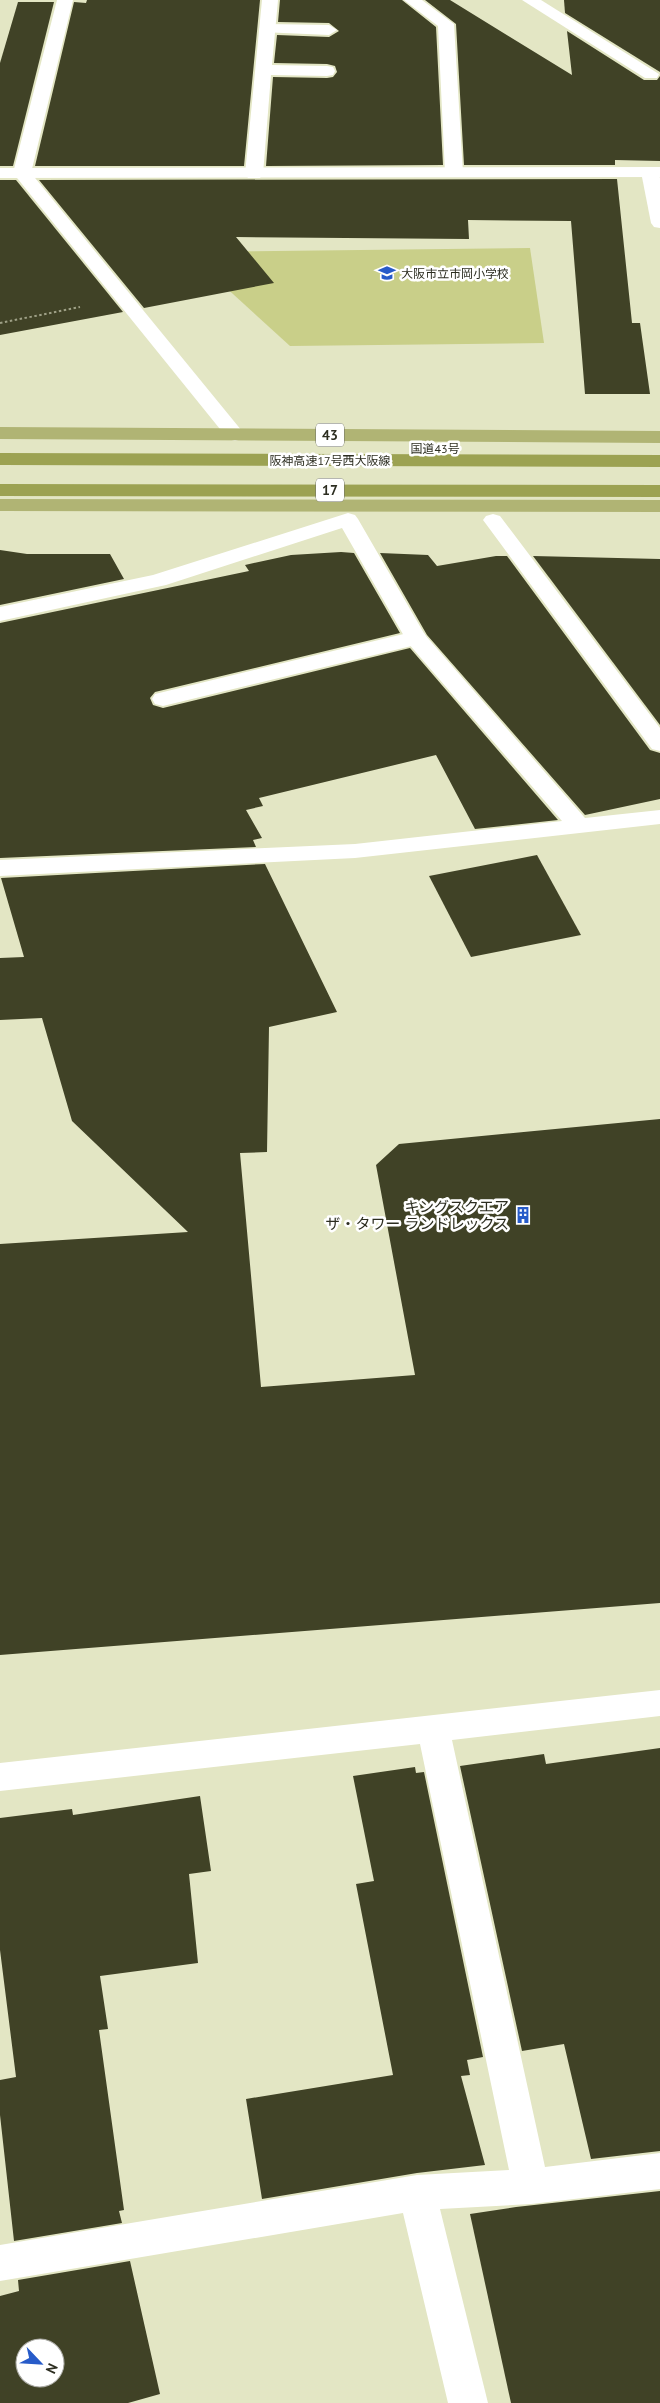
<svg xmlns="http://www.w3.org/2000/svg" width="660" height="2403" font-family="'PT Sans','Noto Sans JP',sans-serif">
  <rect width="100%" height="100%" fill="#e3e6c4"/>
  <path fill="#c9cf89" d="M530 248 544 343 290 346 187 252Z"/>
  <g fill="#404226" fill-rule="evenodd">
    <path d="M87 0H260L244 166H35L74 2 86 3Z"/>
    <path d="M280 0H402L436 27 443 165 266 166 273 77 327 78 333 77 337 72 335 66 327 64 274 63 277 35 329 37 339 31 329 23 278 22Z"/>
    <path d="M425 0H450L572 75 567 31 644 80H657L660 76V161L615 160V165H464L456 24Z"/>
    <path d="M564 0H660V72L565 13Z"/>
    <path d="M18 2H54L13 166H0V63Z"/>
    <path d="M617 179 632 323H640L650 394H585L571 221 468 220 469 239 236 237 274 283 144 308 39 180Z"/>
    <path d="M0 180H16L123 312 0 335Z"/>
    <path d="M0 550 27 554H110L124 579 0 605Z"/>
    <path d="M341 552 354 553 400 633 155 692 150 698 153 705 163 708 410 648 558 820 475 829 436 755 259 798 263 806 246 810 262 838 253 840 256 847 0 858V623L249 571 245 565 291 555Z"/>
    <path d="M380 553 428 555 437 566 496 556H507L650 750 660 753V799L585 815 427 635Z"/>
    <path d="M533 556 660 559V725Z"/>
    <path d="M537 855 581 935 471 957 429 876Z"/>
    <path d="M265 864 337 1012 269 1027 267 1152 240 1153 261 1387 415 1375 376 1165 399 1144 660 1119V1603L0 1655V1244L188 1232 72 1121 42 1018 0 1020V958L24 957 1 878Z"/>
    <path d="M660 1748V2151L591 2159 564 2044 522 2051 460 1766 544 1754 546 1764Z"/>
    <path d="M415 1767 416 1773 424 1772 483 2057 467 2060 470 2075 461 2076 485 2165 417 2173 262 2199 246 2099 393 2075 356 1884 374 1881 353 1776Z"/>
    <path d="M200 1796 211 1871 189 1874 198 1963 100 1976 108 2029 99 2030 124 2210 119 2211 122 2223 14 2241 0 2115V2080L16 2077 0 1950V1818L72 1809 73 1815Z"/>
    <path d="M660 2191V2403H511L470 2214 516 2207Z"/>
    <path d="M130 2261 160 2394 128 2403H0V2296L19 2291 18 2280ZM25 2348H55V2378H25Z"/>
  </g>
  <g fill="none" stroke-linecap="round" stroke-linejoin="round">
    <path stroke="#9ea086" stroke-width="2" stroke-dasharray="2.5 2.5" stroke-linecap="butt" d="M0 323 80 307"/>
    <g fill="#fff" fill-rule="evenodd">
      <path d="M267 24 329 25 337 30 329 35 261 32 259 29Z"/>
      <path d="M416 631 424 633 427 638 424 643 163 706 155 704 152 699 155 694Z"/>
    </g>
    <g fill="#fff" fill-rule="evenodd">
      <path d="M57 0H73L31 173 242 431 245 435 242 439 235 441 228 439 13 173Z"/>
      <path d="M262 0H278L272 65 327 66 333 67 335 71 333 75 327 76 271 75 263 174 260 178H248L245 174Z"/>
      <path d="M404 0H422L454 24 463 173 460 177H448L445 173 438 26Z"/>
      <path d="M522 0H541L659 74 657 78H645Z"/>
      <path d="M650 167 656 168 660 178V228L654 227 651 223 641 172 644 168Z"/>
      <path d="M348 513 355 515 358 519 425 635 585 818 660 810V824L355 858 0 876V860L355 844 562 821 408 643 342 528 166 585 0 621V607L153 575Z"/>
      <path d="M493 514 500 516 660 728V751L652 749 486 524 483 520 486 516Z"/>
      <path d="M660 1690V1716L452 1740 545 2167 660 2153V2189L531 2204 440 2209 488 2403H448L403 2213 0 2281V2245L417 2175 509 2170 420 1744 0 1791V1763Z"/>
    </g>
    <path fill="#fff" fill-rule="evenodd" d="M660 167V177L0 178V168Z"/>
    <g fill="#b0b474" fill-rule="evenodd">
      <path d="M0 427 660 431V443L0 439Z"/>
      <path d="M0 499 660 500V512L0 511Z"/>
    </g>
    <g fill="#9ca252" fill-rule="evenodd">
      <path d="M0 453 660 455V467L0 465Z"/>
      <path d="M0 484 660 485V497L0 496Z"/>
    </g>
  </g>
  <defs>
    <g id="school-bare" transform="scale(1.35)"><path d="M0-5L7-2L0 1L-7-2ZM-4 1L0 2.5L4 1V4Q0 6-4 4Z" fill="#275bc9" stroke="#fff" stroke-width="2.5" paint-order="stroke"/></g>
    <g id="building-bare" transform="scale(1.35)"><path d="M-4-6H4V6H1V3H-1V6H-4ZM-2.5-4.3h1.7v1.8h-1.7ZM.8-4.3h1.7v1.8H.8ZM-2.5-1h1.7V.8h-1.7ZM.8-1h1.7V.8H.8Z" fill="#275bc9" stroke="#fff" stroke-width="2.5" paint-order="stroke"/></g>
  </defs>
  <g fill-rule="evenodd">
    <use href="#school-bare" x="387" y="273"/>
    <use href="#building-bare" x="523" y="1215"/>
  </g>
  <g text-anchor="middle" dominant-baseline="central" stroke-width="5" stroke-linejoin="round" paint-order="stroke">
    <g font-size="12" fill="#2c2d20" stroke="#fff" text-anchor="start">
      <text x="401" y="273">大阪市立市岡小学校</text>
    </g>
    <g font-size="12" fill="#2c2d20" stroke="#fff">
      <text x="435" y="448">国道43号</text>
      <text x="330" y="460">阪神高速17号西大阪線</text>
    </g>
    <g fill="#fff" stroke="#6b6c63" stroke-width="1">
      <rect x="316" y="423.5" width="28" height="23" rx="4"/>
      <rect x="316" y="478.5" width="28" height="23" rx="4"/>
    </g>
    <g font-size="14" font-weight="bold" fill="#2c2d20">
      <text x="330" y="435">43</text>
      <text x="330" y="490">17</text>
    </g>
    <g font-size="15" fill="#2c2d20" stroke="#fff" text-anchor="end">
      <text x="509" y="1206">キングスクエア<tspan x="509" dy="17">ザ・タワー ランドレックス</tspan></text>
    </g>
  </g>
  <g transform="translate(40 2363) rotate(115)"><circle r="24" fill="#ffffff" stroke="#ababa6"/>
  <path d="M0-4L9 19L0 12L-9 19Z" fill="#275bc9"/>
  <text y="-8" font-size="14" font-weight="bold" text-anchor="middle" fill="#2c2d20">N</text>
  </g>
</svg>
